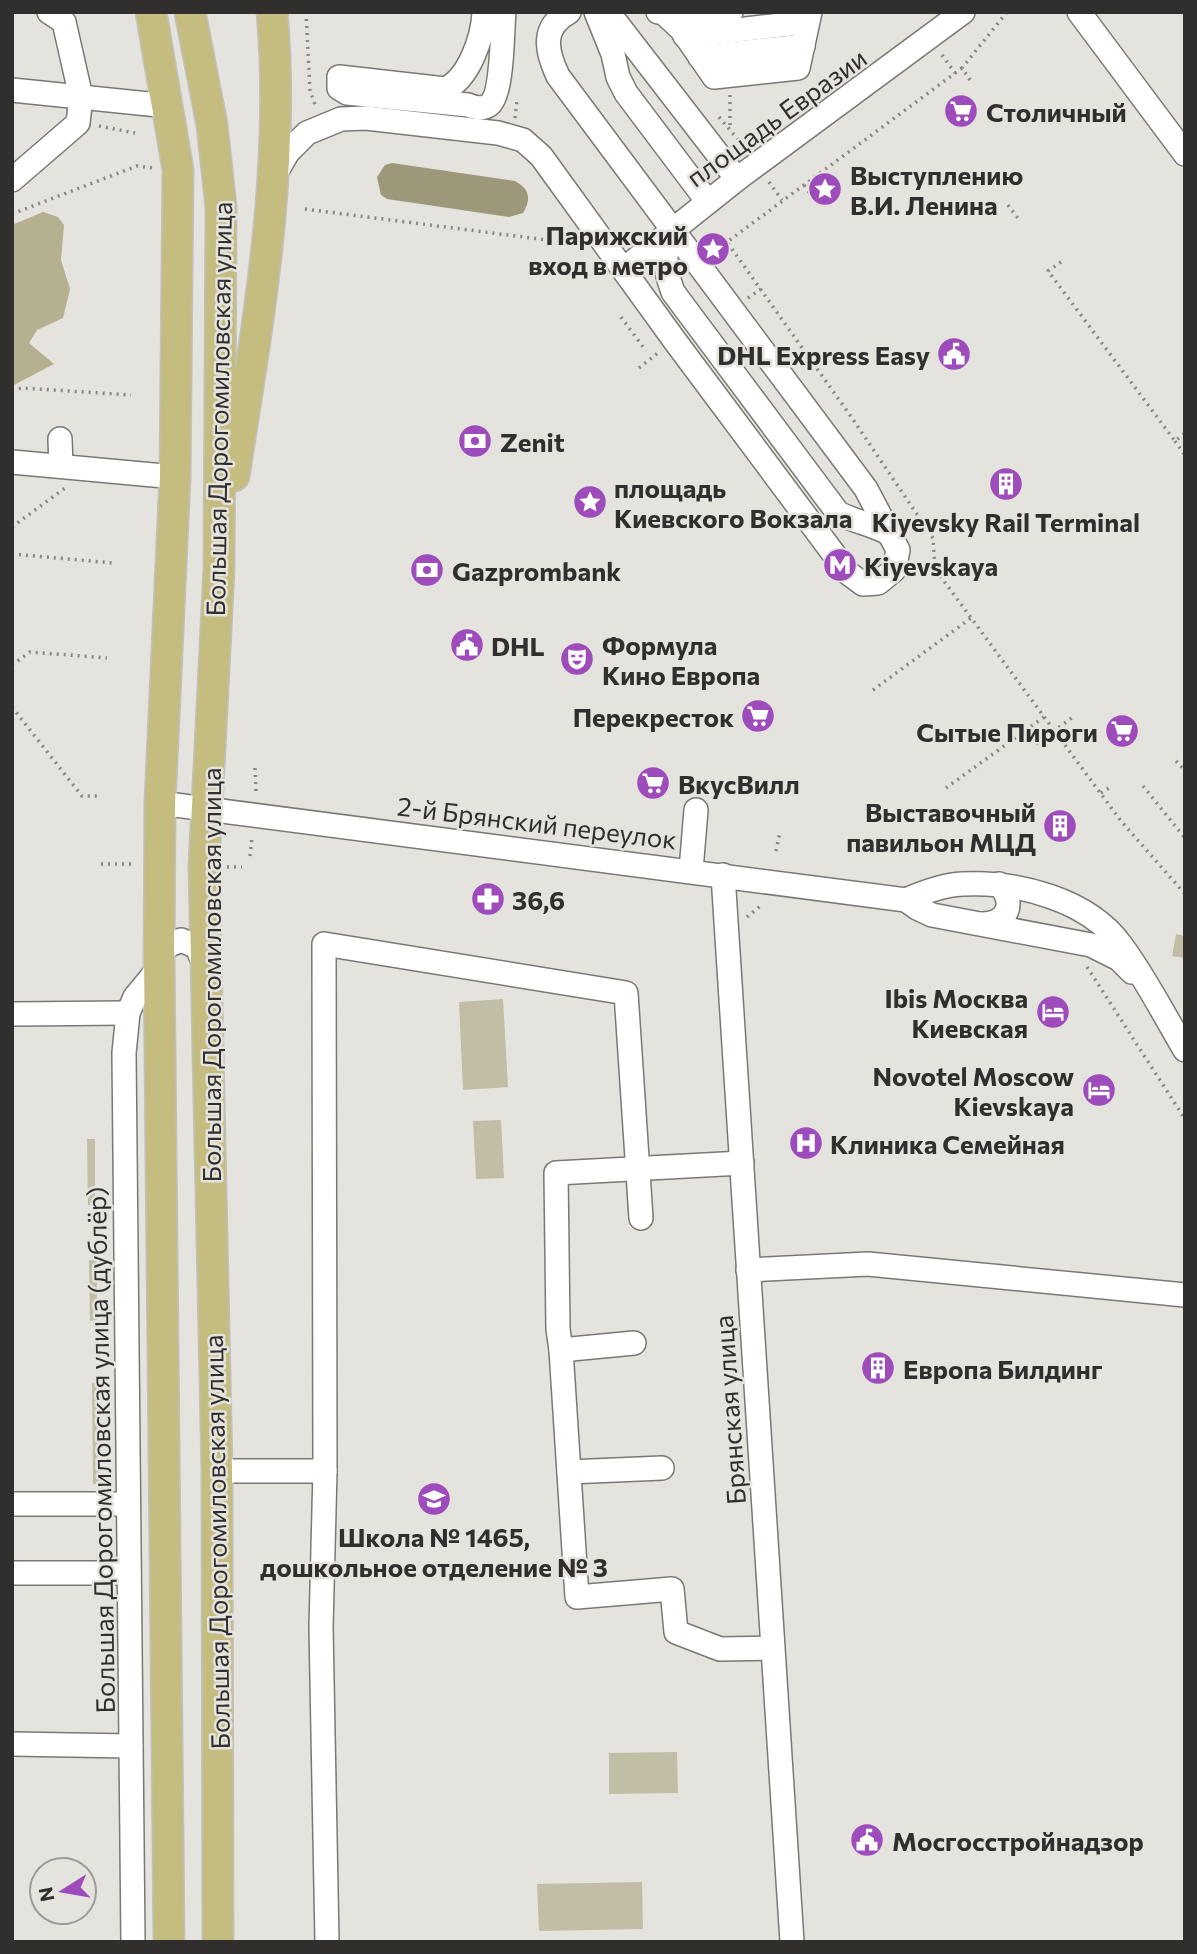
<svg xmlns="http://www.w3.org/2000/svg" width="1197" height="1954" font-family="Commissioner,sans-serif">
  <rect width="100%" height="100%" fill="#e4e3de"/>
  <g fill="#c1bea5">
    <path d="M1176 934 1185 936V958L1172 956Z"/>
    <path d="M503 999 508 1087 463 1090 459 1002Z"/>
    <path d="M501 1120 504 1178 476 1179 473 1121Z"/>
    <path d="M87 1139H95V1205H88Z"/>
    <path d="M89 1260H97V1320L90 1321Z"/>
    <path d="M92 1383H99L100 1484H93Z"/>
    <path d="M677 1752 678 1793 609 1794V1753Z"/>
    <path d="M642 1882 643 1929 539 1931 537 1884Z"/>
  </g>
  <path fill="#b4b090" d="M43 212 58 217 64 225 61 260 70 289 63 318 37 330 29 343 54 364 12 386V225Z"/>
  <path fill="#9d9879" d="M392 163 515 181C529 189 532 198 523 213L509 217 387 199 381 195 377 177 385 165Z"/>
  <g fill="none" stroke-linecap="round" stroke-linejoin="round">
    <g stroke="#797974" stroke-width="26">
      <g id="minor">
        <path d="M484 12C483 37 469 79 445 89L339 77V88L347 93 468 105C475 108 482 110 489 105 503 95 502 30 504 12"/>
        <path d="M596 12 613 54 618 77 626 93 708 202"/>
        <path d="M608 12 737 179"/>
        <path d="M658 12 683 16 731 12"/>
        <path d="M1079 12 1185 154"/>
        <path d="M665 14 681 29 714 77 798 68 810 12"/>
        <path d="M685 36 807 22"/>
        <path d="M700 57 803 46"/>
        <path d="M12 90 168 106"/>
        <path d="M274 176 288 152 307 133 341 119 366 118 498 133 523 140 541 156 675 341 848 573 863 584 878 583 894 570 898 550 866 489 558 76C546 51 541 27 569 12"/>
        <path d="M12 180 78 123 81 97 64 22 49 12"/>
        <path d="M673 229C664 255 663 265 673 292L838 513C855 522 873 524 890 534"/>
        <path d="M624 269 737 179 963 12"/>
        <path d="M60 439 61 466"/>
        <path d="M12 462 175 477"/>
        <path d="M160 803 906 900C924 892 943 885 962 884 1016 881 1088 899 1121 945 1145 977 1164 1015 1185 1050"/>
        <path d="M691 870 696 810"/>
        <path d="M723 875 792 1942"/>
        <path d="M906 900 917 908 932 915 1091 945 1119 959 1132 972"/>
        <path d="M983 924C1008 923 1016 903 999 884"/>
        <path d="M159 957 165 947 181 940 197 947 204 964"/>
        <path d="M12 1014 128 1013"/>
        <path d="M748 1270 868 1264 1185 1295"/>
        <path d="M634 1343 561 1350 558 1329 556 1173 742 1163"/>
        <path d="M561 1350 577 1597 672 1589 676 1632 720 1649 772 1648"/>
        <path d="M217 1471H325"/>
        <path d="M569 1472 662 1468"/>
        <path d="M12 1504H128"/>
        <path d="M12 1573H129"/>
        <path d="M12 1744 131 1746"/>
        <path d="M133 1942 124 1053 128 1013 135 997 159 968"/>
        <path d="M327 1942 321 1627 325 1471 324 944 626 993 641 1218"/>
      </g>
    </g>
    <g stroke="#c1c1c0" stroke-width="33">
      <g id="major">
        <path d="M151 12 178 170 175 477 160 803 159 957 169 1942"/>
        <path d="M190 12 212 125 221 207 219 569 204 866 217 1471 218 1942"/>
        <path d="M234 476C258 323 286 167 272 12"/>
      </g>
    </g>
    <g stroke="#888783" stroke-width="3.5" stroke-dasharray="2 5" stroke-linecap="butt">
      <path d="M306 12 310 91 316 107"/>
      <path d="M942 55 955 73"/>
      <path d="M962 68 727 242 852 418 933 538 935 569 1121 821 1185 894"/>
      <path d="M970 80 962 68 1007 12"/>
      <path d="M730 95V130"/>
      <path d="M719 117 746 149"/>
      <path d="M515 118 517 101"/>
      <path d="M99 126 135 133"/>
      <path d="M769 182 782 200"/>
      <path d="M804 185 813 198"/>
      <path d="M1008 205 1020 221"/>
      <path d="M305 209 547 240"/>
      <path d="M12 214 137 166 153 168"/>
      <path d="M1061 262 1048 271 1175 441 1185 433"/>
      <path d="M748 298 761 289"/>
      <path d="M621 317 646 351"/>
      <path d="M639 368 659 352"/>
      <path d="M12 390 22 388 131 395"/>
      <path d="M1175 441 1185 455"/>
      <path d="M12 527 65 488"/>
      <path d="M12 554 113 563"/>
      <path d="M12 665 30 652 107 658"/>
      <path d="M873 690 971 618"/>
      <path d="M12 707 82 796H101"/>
      <path d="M1036 744 1073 717"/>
      <path d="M1176 761 1185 771"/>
      <path d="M255 768 256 791"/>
      <path d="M1143 786 1185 838"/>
      <path d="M946 788 1044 717"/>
      <path d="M1101 793 1109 788"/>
      <path d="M776 851 780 832"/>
      <path d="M250 856 252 837"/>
      <path d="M101 864H131"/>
      <path d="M227 867H242"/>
      <path d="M747 917 763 904"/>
      <path d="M1087 967 1185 1119"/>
    </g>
    <use href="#minor" stroke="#fff" stroke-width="23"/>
    <use href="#major" stroke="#c5bc80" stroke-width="30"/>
  </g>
  <defs>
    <g id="supermarket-disc" transform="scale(1.75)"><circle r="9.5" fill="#9e4cbb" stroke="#e4e3de"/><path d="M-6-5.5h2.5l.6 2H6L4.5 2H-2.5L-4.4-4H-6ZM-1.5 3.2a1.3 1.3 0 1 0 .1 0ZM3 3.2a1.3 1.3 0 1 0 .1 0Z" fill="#fff"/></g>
    <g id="sight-disc" transform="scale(1.75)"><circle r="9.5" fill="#9e4cbb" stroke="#e4e3de"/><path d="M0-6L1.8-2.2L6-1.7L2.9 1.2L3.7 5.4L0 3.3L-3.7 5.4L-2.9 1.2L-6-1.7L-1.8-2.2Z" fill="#fff"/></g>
    <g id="civic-disc" transform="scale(1.75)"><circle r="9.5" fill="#9e4cbb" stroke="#e4e3de"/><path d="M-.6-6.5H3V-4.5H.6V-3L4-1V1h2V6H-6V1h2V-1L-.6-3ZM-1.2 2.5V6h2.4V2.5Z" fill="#fff"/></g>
    <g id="bank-disc" transform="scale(1.75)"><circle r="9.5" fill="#9e4cbb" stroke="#e4e3de"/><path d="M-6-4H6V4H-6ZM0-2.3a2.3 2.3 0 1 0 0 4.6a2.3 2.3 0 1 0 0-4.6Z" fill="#fff"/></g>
    <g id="building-disc" transform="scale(1.75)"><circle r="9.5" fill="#9e4cbb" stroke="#e4e3de"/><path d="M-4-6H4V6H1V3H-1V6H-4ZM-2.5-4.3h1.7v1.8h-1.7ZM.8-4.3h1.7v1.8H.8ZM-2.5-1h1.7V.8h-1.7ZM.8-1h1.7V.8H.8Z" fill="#fff"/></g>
    <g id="metro-disc" transform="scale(1.75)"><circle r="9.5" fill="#9e4cbb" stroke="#e4e3de"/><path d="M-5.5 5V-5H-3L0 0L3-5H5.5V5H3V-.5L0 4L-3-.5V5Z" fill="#fff"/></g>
    <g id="theatre-disc" transform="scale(1.75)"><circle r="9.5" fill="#9e4cbb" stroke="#e4e3de"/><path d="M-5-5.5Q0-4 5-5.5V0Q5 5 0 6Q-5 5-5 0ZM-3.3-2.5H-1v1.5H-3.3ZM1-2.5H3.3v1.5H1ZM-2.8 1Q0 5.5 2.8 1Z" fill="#fff"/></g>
    <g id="pharmacy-disc" transform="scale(1.75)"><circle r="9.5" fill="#9e4cbb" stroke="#e4e3de"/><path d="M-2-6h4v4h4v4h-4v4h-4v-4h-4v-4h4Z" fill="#fff"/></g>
    <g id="hotel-disc" transform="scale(1.75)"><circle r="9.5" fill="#9e4cbb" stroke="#e4e3de"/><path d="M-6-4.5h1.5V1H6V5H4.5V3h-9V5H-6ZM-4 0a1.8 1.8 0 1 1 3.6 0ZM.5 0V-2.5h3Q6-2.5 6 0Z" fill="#fff"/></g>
    <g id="hospital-disc" transform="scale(1.75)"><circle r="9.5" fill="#9e4cbb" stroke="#e4e3de"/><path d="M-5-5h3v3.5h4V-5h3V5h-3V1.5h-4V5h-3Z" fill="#fff"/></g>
    <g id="school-disc" transform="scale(1.75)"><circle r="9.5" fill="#9e4cbb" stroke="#e4e3de"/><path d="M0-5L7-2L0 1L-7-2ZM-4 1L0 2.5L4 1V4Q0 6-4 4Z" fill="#fff"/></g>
  </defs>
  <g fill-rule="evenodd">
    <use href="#supermarket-disc" x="961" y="111"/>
    <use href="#sight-disc" x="825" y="189"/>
    <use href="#sight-disc" x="713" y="249"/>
    <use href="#civic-disc" x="954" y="354"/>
    <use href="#bank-disc" x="475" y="441"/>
    <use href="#building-disc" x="1006" y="484"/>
    <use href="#sight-disc" x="590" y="502"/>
    <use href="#metro-disc" x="840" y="565"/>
    <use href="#bank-disc" x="427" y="570"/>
    <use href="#civic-disc" x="467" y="645"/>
    <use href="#theatre-disc" x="577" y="659"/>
    <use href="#supermarket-disc" x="758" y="716"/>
    <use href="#supermarket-disc" x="1122" y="731"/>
    <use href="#supermarket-disc" x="653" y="783"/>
    <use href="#building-disc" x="1060" y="826"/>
    <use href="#pharmacy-disc" x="488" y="899"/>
    <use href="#hotel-disc" x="1053" y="1012"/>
    <use href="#hotel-disc" x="1099" y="1090"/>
    <use href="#hospital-disc" x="806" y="1143"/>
    <use href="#building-disc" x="878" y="1368"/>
    <use href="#school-disc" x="434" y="1499"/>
    <use href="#civic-disc" x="867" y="1840"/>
  </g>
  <g text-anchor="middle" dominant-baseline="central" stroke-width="5" stroke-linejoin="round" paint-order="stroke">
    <g font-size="26" font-weight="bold" fill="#302f2d" stroke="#e4e3de" text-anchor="start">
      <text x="986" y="111">Столичный</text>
      <text x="850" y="174">Выступлению<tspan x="850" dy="30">В.И. Ленина</tspan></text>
      <text x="688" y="234" text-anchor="end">Парижский<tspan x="688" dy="30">вход в метро</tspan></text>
      <text x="930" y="354" text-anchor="end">DHL Express Easy</text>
      <text x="500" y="441">Zenit</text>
      <text x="614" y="487">площадь<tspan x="614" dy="30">Киевского Вокзала</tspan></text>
      <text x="1006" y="521" text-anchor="middle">Kiyevsky Rail Terminal</text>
      <text x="864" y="565">Kiyevskaya</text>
      <text x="452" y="570">Gazprombank</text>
      <text x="602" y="644">Формула<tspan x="602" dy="30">Кино Европа</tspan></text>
      <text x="491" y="645">DHL</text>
      <text x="734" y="716" text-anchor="end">Перекресток</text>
      <text x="1098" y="731" text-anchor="end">Сытые Пироги</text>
      <text x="678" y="783">ВкусВилл</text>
      <text x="1036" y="811" text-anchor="end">Выставочный<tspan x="1036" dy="30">павильон МЦД</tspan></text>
      <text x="512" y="899">36,6</text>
      <text x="1028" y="997" text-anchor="end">Ibis Москва<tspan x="1028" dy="30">Киевская</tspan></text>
      <text x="1074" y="1075" text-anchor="end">Novotel Moscow<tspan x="1074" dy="30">Kievskaya</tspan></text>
      <text x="830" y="1143">Клиника Семейная</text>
      <text x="903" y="1368">Европа Билдинг</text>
      <text x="434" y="1536" text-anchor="middle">Школа № 1465,<tspan x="434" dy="30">дошкольное отделение № 3</tspan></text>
      <text x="892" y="1840">Мосгосстройнадзор</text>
    </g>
    <g font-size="26" fill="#302f2d" stroke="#e4e3de">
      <text transform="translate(776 117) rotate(-36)">площадь Евразии</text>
      <text transform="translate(218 409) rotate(-89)">Большая Дорогомиловская улица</text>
      <text transform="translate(537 822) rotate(7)">2-й Брянский переулок</text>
      <text transform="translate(210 975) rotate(-90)">Большая Дорогомиловская улица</text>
      <text transform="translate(729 1410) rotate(-94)">Брянская улица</text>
      <text transform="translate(100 1450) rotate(-91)">Большая Дорогомиловская улица (дублёр)</text>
      <text transform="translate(216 1542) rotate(-91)">Большая Дорогомиловская улица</text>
    </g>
  </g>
  <rect width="1197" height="1954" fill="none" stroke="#302f2d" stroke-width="28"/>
  <g transform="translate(63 1891) rotate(259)"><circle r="33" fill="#e4e3de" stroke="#9c9b97" stroke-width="2"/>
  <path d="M0-5L12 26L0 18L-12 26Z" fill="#9e4cbb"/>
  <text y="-10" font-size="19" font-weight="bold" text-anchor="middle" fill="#302f2d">N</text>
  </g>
</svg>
